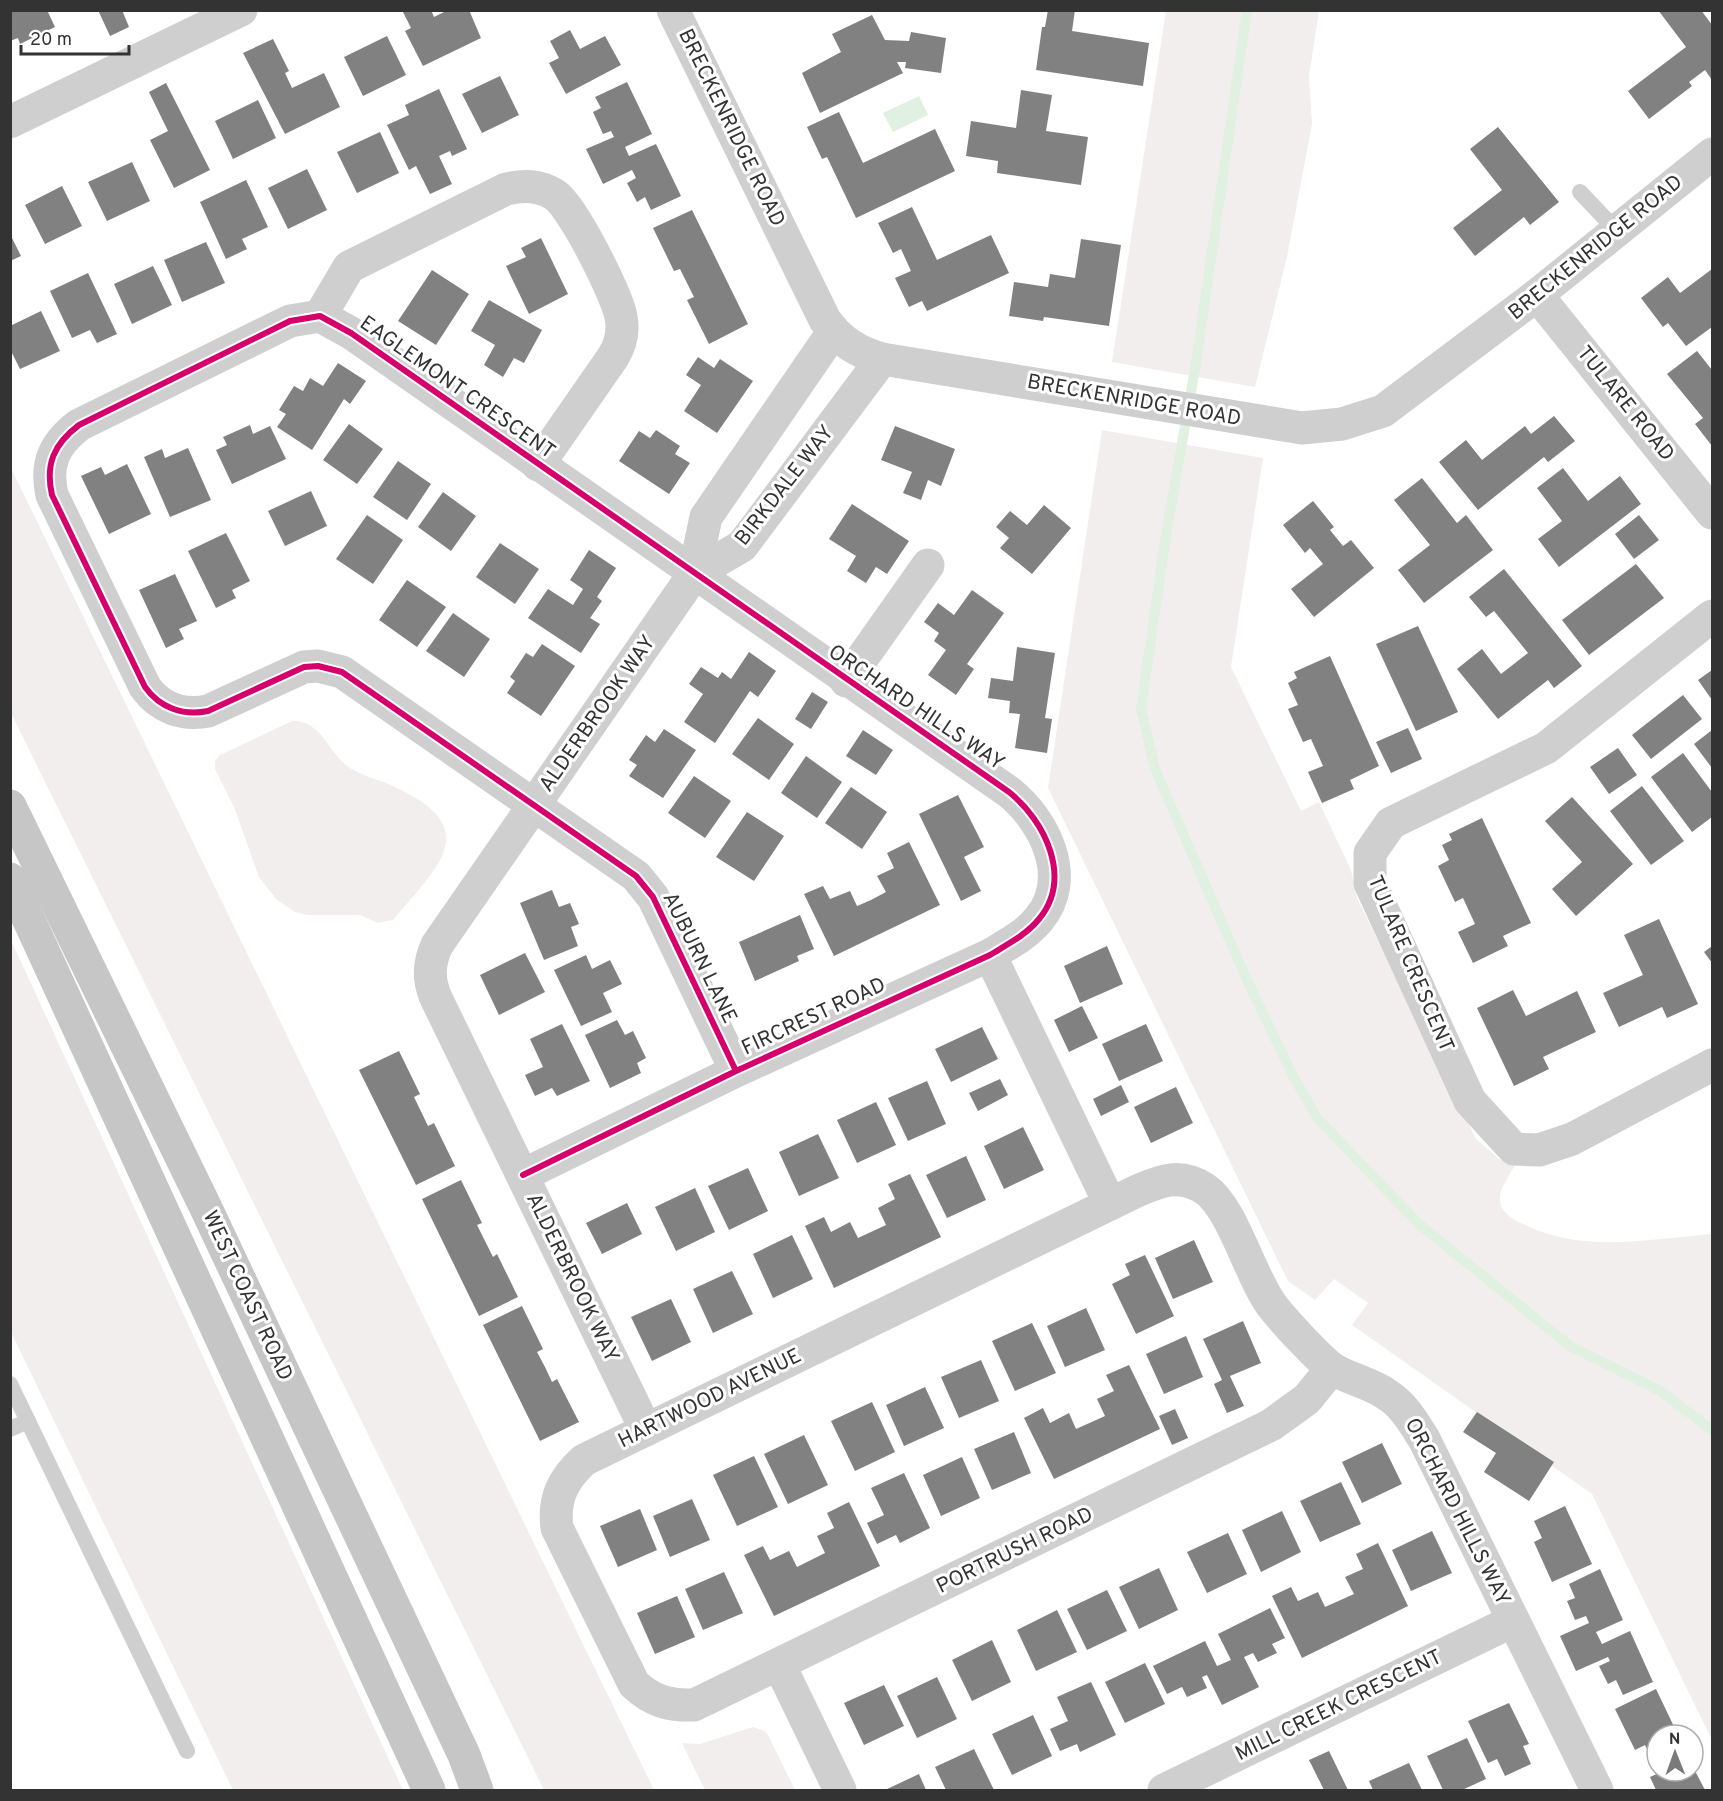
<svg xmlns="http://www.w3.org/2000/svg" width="1723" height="1801" font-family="Overpass,sans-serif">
  <rect width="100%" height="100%" fill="#fff"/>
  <g fill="#f3eeee">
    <path d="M1166 11H1319L1309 76 1312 124 1287 257 1255 387 1112 362Z"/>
    <path d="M1102 430 1263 458 1231 667 1301 811 1319 802 1351 870 1357 898 1476 1139 1499 1159 1515 1165C1510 1175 1500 1187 1500 1198 1499 1211 1513 1220 1523 1224 1583 1254 1649 1239 1712 1234V1740L1592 1494 1352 1325 1368 1303 1334 1279 1315 1300 1288 1281 1048 788Z"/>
    <path d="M11 468 654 1790H544L11 713Z"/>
    <path d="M292 721C323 720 328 754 350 768 364 777 382 780 397 788 484 829 438 866 393 920L378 923 360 915H307L295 912 277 900 259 877 234 807 215 769V761L220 755Z"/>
    <path d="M10 938 390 1762 403 1790H233L11 1332Z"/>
    <path d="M753 1727 765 1731 769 1737 795 1790H705L682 1743 700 1744Z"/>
  </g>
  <path fill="#e0f0e1" d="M919 96 928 115 893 132 883 113Z"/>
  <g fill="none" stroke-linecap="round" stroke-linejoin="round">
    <path stroke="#e0f0e1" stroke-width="10" d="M1247 10 1195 369 1166 535 1141 708 1155 769 1247 980 1294 1078 1318 1119 1420 1225 1570 1346 1659 1390 1712 1430"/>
  </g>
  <g fill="#818181">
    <path d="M10 10H47L55 27 20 44 18 38 10 41Z"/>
    <path d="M98 10H122L129 27 110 36Z"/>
    <path d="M402 10H431L434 17 448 10H469L481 38 423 66 405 31 411 28Z"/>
    <path d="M1048 10H1075L1072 31 1149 43 1143 86 1036 70 1042 27H1045Z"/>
    <path d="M1658 10H1701L1712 25V80L1705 70 1689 82 1692 86 1649 119 1628 91 1686 47Z"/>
    <path d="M872 15 885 40 909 41 911 32 946 38 941 73 905 68 906 62H897L903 73 820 113 802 73 841 52 832 34Z"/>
    <path d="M570 30 580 49 605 36 621 65 566 94 549 63 559 58 550 41Z"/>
    <path d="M387 36 406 75 363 96 344 57Z"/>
    <path d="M273 39 289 71 285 73 292 88 324 73 340 107 285 134 243 53Z"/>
    <path d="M500 76 519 115 482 133 462 94Z"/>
    <path d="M627 82 652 134 625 147 629 156 656 144 681 196 651 210 645 197 637 202 627 183 636 178 632 170 603 184 586 149 614 137 611 131 603 134 593 112 601 108 595 97Z"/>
    <path d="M166 83 210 170 174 188 150 140 168 131 149 92Z"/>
    <path d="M439 89 467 149 452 156 450 151 439 156 452 184 430 194 416 166 409 170 387 125 409 115 405 105Z"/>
    <path d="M1021 90 1052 95 1046 131 1088 137 1081 185 997 173 998 161 966 156 971 121 1016 128Z"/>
    <path d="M258 100 276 138 233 159 215 121Z"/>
    <path d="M839 112 863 163 935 129 955 171 856 218 827 157 822 159 807 127Z"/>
    <path d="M1498 127 1559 202 1530 225 1524 217 1475 256 1453 228 1502 190 1470 149Z"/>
    <path d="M380 132 399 173 357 193 337 152Z"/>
    <path d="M132 162 150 201 107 221 88 182Z"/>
    <path d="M307 169 327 210 288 229 268 188Z"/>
    <path d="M246 180 268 227 242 239 247 249 226 259 200 202Z"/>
    <path d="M62 186 82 226 45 244 25 205Z"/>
    <path d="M912 207 937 260 991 235 1009 273 927 311 922 301 909 307 895 278 911 271 901 249 893 253 878 223Z"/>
    <path d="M692 210 748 324 709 344 687 300 694 297 680 269 674 271 653 228Z"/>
    <path d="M10 234 21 256 10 261Z"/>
    <path d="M541 238 568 294 529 314 506 266 526 257 521 248Z"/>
    <path d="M1081 239 1121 245 1109 326 1044 317 1043 321 1009 316 1014 282 1048 287 1050 274 1075 278Z"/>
    <path d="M206 242 225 283 182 302 164 260Z"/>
    <path d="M153 266 172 305 132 324 114 284Z"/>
    <path d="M1712 269V327L1686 346 1668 323 1663 327 1641 298 1668 277 1680 293Z"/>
    <path d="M432 270 469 294 436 345 398 321Z"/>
    <path d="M88 273 117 334 97 343 90 330 72 338 50 291Z"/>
    <path d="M489 300 542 330 524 363 514 358 503 377 484 365 495 345 471 331Z"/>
    <path d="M41 311 60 351 20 369 10 349V326Z"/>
    <path d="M1697 351 1712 370V446L1695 424 1703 418 1667 374Z"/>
    <path d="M698 357 714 368 720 359 753 381 717 433 684 411 701 385 686 375Z"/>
    <path d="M338 363 366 381 350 404 344 399 312 450 277 427 286 414 279 410 294 386 303 391 310 378 323 386Z"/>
    <path d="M1554 416 1575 441 1548 462 1544 457 1478 510 1439 462 1466 440 1482 460 1525 426 1531 434Z"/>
    <path d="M349 424 383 449 357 484 323 460Z"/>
    <path d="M250 425 253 434 270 426 286 459 232 484 216 450 227 445 223 437Z"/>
    <path d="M895 426 955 449 941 486 928 480 921 500 903 493 912 472 881 460Z"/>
    <path d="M656 430 680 446 675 454 690 463 669 494 619 461 639 431 650 438Z"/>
    <path d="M188 448 211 500 170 517 144 457 162 449 165 458Z"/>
    <path d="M398 461 431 484 407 520 373 497Z"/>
    <path d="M127 464 151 514 109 534 81 476 101 467 105 475Z"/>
    <path d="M1563 468 1588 501 1620 476 1641 504 1559 567 1538 539 1562 521 1537 488Z"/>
    <path d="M1422 478 1457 523 1466 515 1493 550 1424 603 1398 570 1430 545 1394 500Z"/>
    <path d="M311 491 327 526 285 546 268 511Z"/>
    <path d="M443 492 476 516 451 551 418 527Z"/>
    <path d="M1313 501 1334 527 1330 530 1343 546 1351 540 1374 568 1314 617 1291 589 1323 564 1310 548 1305 553 1283 525Z"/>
    <path d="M852 504 909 541 887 574 876 567 866 583 847 571 856 556 829 539Z"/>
    <path d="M1044 505 1071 528 1032 574 1000 548 1009 538 996 527 1010 511 1027 525Z"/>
    <path d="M367 515 403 540 373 584 336 559Z"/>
    <path d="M1639 515 1659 540 1634 559 1615 534Z"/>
    <path d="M226 533 250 581 232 590 236 598 216 608 188 551Z"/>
    <path d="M500 543 539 569 515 604 476 577Z"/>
    <path d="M589 550 616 568 597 597 602 601 590 618 600 624 581 653 528 618 548 589 573 605 583 589 570 580Z"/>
    <path d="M1636 564 1664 598 1589 655 1562 620Z"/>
    <path d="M1504 569 1582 666 1554 688 1548 680 1498 719 1457 669 1482 649 1501 674 1528 653 1494 611 1486 617 1469 597Z"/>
    <path d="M175 574 197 621 179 629 184 639 166 648 139 590Z"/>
    <path d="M407 580 446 607 417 647 379 620Z"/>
    <path d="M972 590 1004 613 967 664 974 669 956 695 928 675 946 650 934 641 939 633 924 622 938 603 954 615Z"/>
    <path d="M453 613 490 639 464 677 426 651Z"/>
    <path d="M1418 626 1458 712 1416 731 1376 644Z"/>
    <path d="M542 644 575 666 541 716 507 693 515 681 510 677 526 653 533 657Z"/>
    <path d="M1017 647 1055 653 1045 718 1052 719 1047 753 1015 748 1020 714 1009 713 1010 701 988 698 991 678 1013 681Z"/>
    <path d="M749 652 776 671 758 697 750 691 715 743 684 722 703 694 689 684 701 667 718 678 722 672 731 679Z"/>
    <path d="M1330 656 1379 766 1350 780 1354 789 1322 803 1308 772 1323 766 1311 739 1303 742 1288 709 1298 705 1288 683 1297 678 1294 672Z"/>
    <path d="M1712 670V700L1698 680Z"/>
    <path d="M812 692 828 702 811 729 795 719Z"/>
    <path d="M1683 695 1702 719 1651 759 1632 735Z"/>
    <path d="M758 718 794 744 769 780 732 754Z"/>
    <path d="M1408 728 1422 759 1391 773 1376 742Z"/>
    <path d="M664 729 696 750 663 798 629 776 637 765 629 760 646 735 655 742Z"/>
    <path d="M863 730 893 750 876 775 846 756Z"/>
    <path d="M1712 730V768L1694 744Z"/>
    <path d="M1618 748 1637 775 1609 794 1590 767Z"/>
    <path d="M1683 753 1712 792V817L1692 832 1651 777Z"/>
    <path d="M806 756 842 782 817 818 781 793Z"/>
    <path d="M694 776 731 801 705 838 668 813Z"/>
    <path d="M1642 786 1684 841 1651 865 1610 811Z"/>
    <path d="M851 787 887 812 862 849 825 823Z"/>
    <path d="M958 795 984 847 964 857 981 891 961 901 919 814Z"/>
    <path d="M1572 797 1633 864 1576 916 1552 889 1582 862 1545 821Z"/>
    <path d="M747 812 784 836 754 881 716 857Z"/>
    <path d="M1482 818 1531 923 1503 936 1508 946 1473 963 1458 932 1475 924 1463 898 1455 902 1438 866 1449 860 1442 845 1452 840 1449 834Z"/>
    <path d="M909 842 940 905 834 956 804 894 823 886 830 899 850 891 857 906 871 900 886 892 877 876 894 868 887 853Z"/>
    <path d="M552 890 559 907 570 903 579 924 571 927 578 946 544 960 520 903Z"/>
    <path d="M800 915 814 949 797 956 799 961 755 981 739 942Z"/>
    <path d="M1659 919 1698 1004 1667 1018 1662 1007 1619 1027 1603 993 1643 975 1624 935Z"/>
    <path d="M1107 946 1123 984 1080 1003 1064 966Z"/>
    <path d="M1712 946V963L1704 952Z"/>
    <path d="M525 953 545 992 499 1015 480 975Z"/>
    <path d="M586 955 592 969 610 960 622 984 603 993 612 1012 581 1026 554 970Z"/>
    <path d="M1513 990 1526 1016 1577 991 1596 1032 1543 1057 1549 1069 1514 1086 1477 1008Z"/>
    <path d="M1082 1006 1098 1038 1069 1052 1054 1020Z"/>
    <path d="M617 1020 625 1035 633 1031 646 1058 637 1063 641 1073 610 1088 585 1035Z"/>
    <path d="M562 1024 590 1081 557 1096 552 1088 535 1096 525 1075 543 1067 530 1039Z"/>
    <path d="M1146 1024 1163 1061 1119 1081 1102 1044Z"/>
    <path d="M982 1027 998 1059 951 1082 935 1049Z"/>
    <path d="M399 1051 420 1094 414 1097 428 1126 434 1123 455 1166 416 1185 359 1070Z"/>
    <path d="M1000 1079 1008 1095 978 1111 969 1093Z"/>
    <path d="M927 1081 946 1124 908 1141 888 1098Z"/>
    <path d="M1121 1085 1129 1102 1101 1116 1093 1099Z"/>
    <path d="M1176 1087 1193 1123 1151 1143 1134 1107Z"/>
    <path d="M876 1102 896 1145 857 1163 837 1120Z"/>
    <path d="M1023 1127 1044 1170 1004 1189 984 1146Z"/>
    <path d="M818 1134 839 1178 799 1196 779 1152Z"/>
    <path d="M966 1156 986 1200 947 1218 926 1175Z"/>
    <path d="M748 1168 768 1211 729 1230 708 1186Z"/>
    <path d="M910 1174 941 1237 834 1288 805 1226 824 1217 831 1232 850 1222 858 1238 886 1225 878 1208 895 1199 888 1184Z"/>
    <path d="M461 1180 482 1223 477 1225 493 1257 497 1254 518 1297 479 1316 422 1199Z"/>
    <path d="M695 1188 715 1232 676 1251 655 1207Z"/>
    <path d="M627 1203 642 1234 602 1254 586 1223Z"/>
    <path d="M792 1235 813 1279 773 1298 753 1254Z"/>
    <path d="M1194 1240 1213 1282 1173 1299 1155 1258Z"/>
    <path d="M1145 1255 1174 1316 1136 1334 1112 1284 1130 1275 1125 1264Z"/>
    <path d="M732 1271 753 1314 713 1333 693 1289Z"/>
    <path d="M671 1299 691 1342 652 1361 631 1317Z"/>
    <path d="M522 1306 543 1349 537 1352 545 1367 552 1382 557 1379 579 1422 540 1441 483 1325Z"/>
    <path d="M1086 1308 1105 1350 1065 1367 1047 1326Z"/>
    <path d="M1243 1321 1261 1363 1230 1376 1244 1406 1227 1413 1214 1384 1222 1380 1203 1339Z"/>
    <path d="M1032 1323 1056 1373 1015 1391 992 1341Z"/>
    <path d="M1186 1336 1203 1377 1164 1394 1146 1354Z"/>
    <path d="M981 1360 999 1401 959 1418 941 1377Z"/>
    <path d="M1129 1365 1160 1429 1054 1479 1024 1418 1043 1408 1050 1423 1069 1413 1076 1429 1105 1416 1097 1399 1114 1391 1106 1375Z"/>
    <path d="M925 1387 944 1428 904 1446 886 1405Z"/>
    <path d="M872 1402 895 1452 855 1471 831 1421Z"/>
    <path d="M1175 1409 1188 1438 1172 1445 1159 1416Z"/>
    <path d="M1477 1412 1554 1462 1529 1501 1484 1472 1496 1453 1463 1432Z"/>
    <path d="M1014 1432 1031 1473 992 1490 974 1449Z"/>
    <path d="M804 1435 828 1485 788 1504 764 1454Z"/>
    <path d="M1382 1443 1402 1484 1362 1503 1342 1462Z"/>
    <path d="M754 1456 778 1507 737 1526 713 1475Z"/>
    <path d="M962 1457 980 1498 941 1516 923 1475Z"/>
    <path d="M904 1473 930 1528 900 1543 896 1535 877 1544 867 1523 884 1515 871 1488Z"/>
    <path d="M1341 1482 1361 1524 1320 1542 1300 1501Z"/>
    <path d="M692 1499 710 1540 670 1557 653 1516Z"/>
    <path d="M849 1502 880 1566 774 1616 744 1555 763 1546 770 1560 789 1551 797 1567 825 1553 817 1536 834 1528 827 1513Z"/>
    <path d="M1565 1506 1592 1564 1552 1582 1534 1542 1542 1538 1534 1521Z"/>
    <path d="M640 1509 657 1550 618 1567 600 1526Z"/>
    <path d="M1282 1511 1301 1552 1261 1572 1242 1530Z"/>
    <path d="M1432 1531 1452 1573 1411 1591 1392 1550Z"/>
    <path d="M1228 1533 1247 1574 1207 1593 1187 1552Z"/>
    <path d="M1378 1543 1408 1606 1302 1658 1272 1596 1291 1587 1298 1601 1318 1592 1325 1607 1354 1594 1345 1577 1363 1569 1356 1554Z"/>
    <path d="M1159 1568 1178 1610 1139 1629 1119 1587Z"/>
    <path d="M1600 1569 1623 1620 1596 1632 1602 1644 1630 1631 1653 1682 1623 1695 1616 1680 1608 1684 1599 1666 1610 1661 1608 1657 1576 1671 1560 1636 1589 1623 1586 1616 1575 1620 1567 1601 1575 1598 1569 1584Z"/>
    <path d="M724 1572 743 1613 703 1630 685 1589Z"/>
    <path d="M1107 1590 1127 1631 1087 1650 1067 1609Z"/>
    <path d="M677 1596 695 1637 655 1654 637 1613Z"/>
    <path d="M1270 1608 1285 1638 1272 1644 1277 1653 1258 1662 1253 1653 1244 1657 1259 1687 1222 1705 1207 1675 1202 1677 1207 1688 1187 1697 1182 1687 1167 1694 1153 1666 1205 1641 1217 1666 1231 1660 1218 1634Z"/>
    <path d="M1057 1610 1077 1652 1036 1671 1017 1630Z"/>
    <path d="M992 1640 1011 1682 972 1701 952 1660Z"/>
    <path d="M1145 1663 1165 1704 1125 1723 1105 1682Z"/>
    <path d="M937 1677 957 1719 917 1738 897 1696Z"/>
    <path d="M1091 1682 1116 1735 1080 1752 1077 1744 1060 1751 1050 1729 1068 1721 1057 1697Z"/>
    <path d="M884 1685 904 1726 864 1745 844 1703Z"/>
    <path d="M1656 1689 1678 1735H1657V1770L1645 1745 1635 1750 1615 1709Z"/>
    <path d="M1509 1703 1529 1744 1523 1746 1531 1764 1505 1776 1497 1759 1488 1763 1468 1721Z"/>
    <path d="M1033 1715 1052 1756 1012 1775 992 1734Z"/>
    <path d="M1467 1738 1486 1779 1462 1790H1443L1427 1756Z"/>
    <path d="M974 1749 994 1790H946L935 1767Z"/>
    <path d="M1329 1751 1348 1790H1324L1309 1760Z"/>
    <path d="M1409 1763 1422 1790H1373L1369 1781Z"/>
    <path d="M1693 1767 1705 1790H1656L1650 1777 1659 1773 1657 1771H1693Z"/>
    <path d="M919 1774 926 1790H885Z"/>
  </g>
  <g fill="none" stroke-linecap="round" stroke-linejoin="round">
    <g stroke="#cfcfcf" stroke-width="16">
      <path d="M1580 192 1616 230"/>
      <path d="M10 1384 187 1751"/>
      <path d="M10 1429 28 1421"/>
    </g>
    <g stroke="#cfcfcf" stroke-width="33">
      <path d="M673 10 825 320C840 341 857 352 882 359L1302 428 1342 424 1383 411 1537 295 1712 154"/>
      <path d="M10 122 241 10"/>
      <path d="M1537 295 1712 513"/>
      <path d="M320 316 349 267 506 189C524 185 539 185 555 195 573 207 617 295 621 317 624 332 621 344 613 357L538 465"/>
      <path d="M694 574 742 546 882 359"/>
      <path d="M1712 616 1546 748 1391 823 1370 853V883L1470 1101 1514 1149 1539 1150 1572 1139 1712 1065"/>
      <path d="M846 681 928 565"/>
      <path d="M990 955 1110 1204"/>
      <path d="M523 1175 736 1071 990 955C1008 944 1026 935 1039 919 1073 878 1045 821 1009 792L351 333 320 316 290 321 79 425C54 444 45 464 52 495L145 687C160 708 183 716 208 711L304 667 318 666 342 672 636 876 653 897 736 1071"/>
      <path d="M1332 1368 1307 1399 1271 1425 694 1705C669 1706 652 1701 634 1684L557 1528C553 1499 563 1479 584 1460L1137 1191C1162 1180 1181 1173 1205 1189 1233 1208 1250 1277 1273 1307 1284 1321 1319 1359 1333 1369 1349 1379 1370 1383 1386 1394 1404 1405 1413 1422 1424 1439L1597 1790"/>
      <path d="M646 1430 435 996C428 977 429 963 437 945L694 574 706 517 833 332"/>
      <path d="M780 1666 840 1790"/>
      <path d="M1164 1790 1513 1621"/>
    </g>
    <g stroke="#c6c6c6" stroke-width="33">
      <path d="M10 806 205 1206 464 1755 477 1790"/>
      <path d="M10 879 429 1790"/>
    </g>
    <g stroke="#fff" stroke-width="10">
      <path id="cycleway" d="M523 1175 736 1071 990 955C1008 944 1026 935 1039 919 1073 878 1045 821 1009 792L351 333 320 316 290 321 79 425C54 444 45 464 52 495L145 687C160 708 183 716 208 711L304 667 318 666 342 672 636 876 653 897 736 1071"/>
    </g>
    <use href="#cycleway" stroke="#d6006c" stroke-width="6"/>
  </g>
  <g text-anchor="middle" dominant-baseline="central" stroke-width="6" stroke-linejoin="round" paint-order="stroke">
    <g font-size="21" fill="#333" stroke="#fff">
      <text transform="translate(731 128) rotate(64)">BRECKENRIDGE ROAD</text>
      <text transform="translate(1596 248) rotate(-39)">BRECKENRIDGE ROAD</text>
      <text transform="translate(457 388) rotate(35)">EAGLEMONT CRESCENT</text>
      <text transform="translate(1134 401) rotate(10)">BRECKENRIDGE ROAD</text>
      <text transform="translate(1625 404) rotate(51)">TULARE ROAD</text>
      <text transform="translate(785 486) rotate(-52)">BIRKDALE WAY</text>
      <text transform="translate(916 708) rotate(34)">ORCHARD HILLS WAY</text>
      <text transform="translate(598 714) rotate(-55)">ALDERBROOK WAY</text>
      <text transform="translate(699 958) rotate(64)">AUBURN LANE</text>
      <text transform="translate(1410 964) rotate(67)">TULARE CRESCENT</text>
      <text transform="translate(814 1017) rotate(-25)">FIRCREST ROAD</text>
      <text transform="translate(572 1278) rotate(64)">ALDERBROOK WAY</text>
      <text transform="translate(247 1296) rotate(65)">WEST COAST ROAD</text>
      <text transform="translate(710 1399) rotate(-26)">HARTWOOD AVENUE</text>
      <text transform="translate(1457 1512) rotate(63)">ORCHARD HILLS WAY</text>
      <text transform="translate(1015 1551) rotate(-26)">PORTRUSH ROAD</text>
      <text transform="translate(1339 1706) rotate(-26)">MILL CREEK CRESCENT</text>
    </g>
  </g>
  <rect width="1723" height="1801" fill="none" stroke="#333333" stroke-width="24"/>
  <g transform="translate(1675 1753) rotate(359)"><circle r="28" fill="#ffffff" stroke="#adadad" stroke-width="1.5"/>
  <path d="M0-4.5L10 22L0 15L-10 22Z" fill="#7a7a7a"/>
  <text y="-9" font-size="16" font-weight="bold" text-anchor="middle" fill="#333333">N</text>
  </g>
  <path d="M21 45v9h108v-9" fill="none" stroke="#333333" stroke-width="3"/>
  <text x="30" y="45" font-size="18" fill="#333333" stroke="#ffffff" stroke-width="4.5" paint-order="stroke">20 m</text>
</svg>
